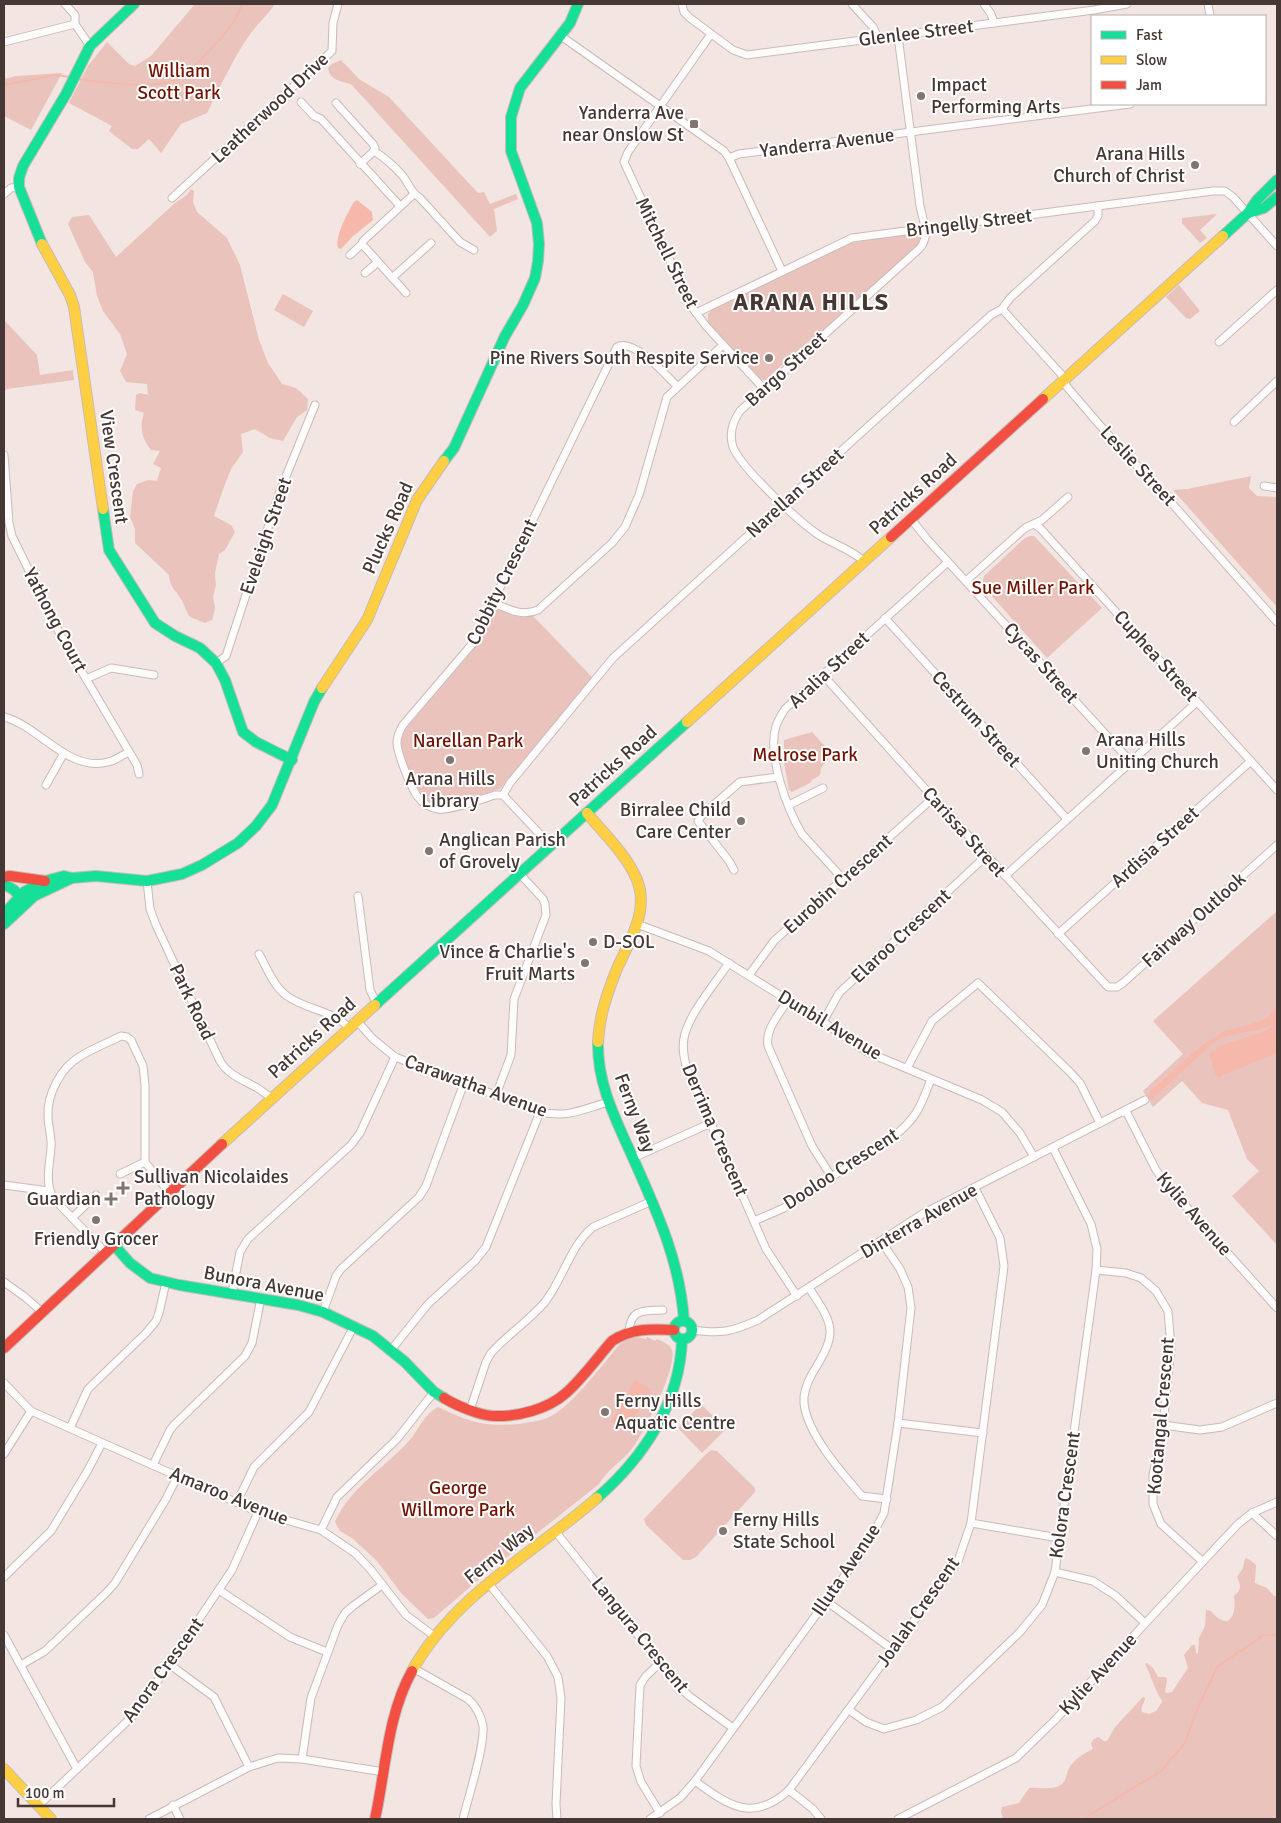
<svg xmlns="http://www.w3.org/2000/svg" width="1281" height="1823" font-family="Signika,sans-serif">
  <rect width="100%" height="100%" fill="#f3e5e2"/>
  <g fill="#e9c3bc">
    <path d="M195 4H275C267 16 256 25 248 37 232 61 220 87 207 113L181 124 161 153 149 139 138 149H132L109 131 112 126 69 103 88 66 107 42 129 64 135 66 151 56Z"/>
    <path d="M341 60 359 79 389 97 478 193 484 192 490 204 516 194 518 199 494 209 497 231 490 237 351 84C340 81 330 80 328 68L332 64Z"/>
    <path d="M62 73 31 130 4 116V79L16 76Z"/>
    <path d="M191 189 194 191 193 202 197 212 227 238 240 265 259 340 268 363 282 384 296 388 308 399 307 410 297 417 283 441 270 438 255 429 241 434 243 452 231 469 222 492 214 516 231 525 235 532 225 550 219 554 215 573 216 585 213 597 215 608 212 620 205 623 190 617C186 612 185 605 181 599 175 589 170 588 169 575L135 543V529L130 517 133 491 137 484 148 480 157 481 161 468 153 464 160 451 151 450C142 439 139 427 144 413L135 410 136 395 140 393 148 395 147 384 126 382 120 371 127 354 120 334 103 311 97 296 93 272 85 262 68 224 72 217 89 215 116 257 175 203 187 195Z"/>
    <path d="M1217 214 1200 230 1207 238 1200 243 1182 223V218Z"/>
    <path d="M915 233 921 237 918 245 814 339 808 342 773 373 766 381 758 378 708 322V314L714 307 850 243Z"/>
    <path d="M1179 285 1200 311 1190 319 1186 318 1166 297Z"/>
    <path d="M283 294 313 311 304 327 274 310Z"/>
    <path d="M4 320 37 355 40 375 73 370 74 380 7 389 4 392Z"/>
    <path d="M1251 476 1249 488 1257 496 1277 497V607L1173 490 1187 489Z"/>
    <path d="M1030 536H1034L1102 608 1047 658 982 585 984 576 1025 538Z"/>
    <path d="M496 610C510 610 516 621 533 616L592 677 500 789 446 806C440 806 435 806 430 803 419 797 402 757 401 744 401 737 404 731 408 726L473 650 490 616Z"/>
    <path d="M812 732 832 754 821 768 820 775 812 780 810 783 792 792 789 790 784 762V740Z"/>
    <path d="M1277 911V1245L1232 1196 1259 1171 1247 1159 1228 1110 1202 1103 1182 1081 1153 1107 1143 1091 1183 1054 1153 1021Z"/>
    <path d="M636 1337 646 1339 647 1337 655 1341 657 1339C661 1341 670 1344 672 1350 678 1366 643 1436 631 1450 621 1462 607 1470 599 1484L477 1581 434 1618 428 1619 402 1594 377 1561 352 1538 340 1531 335 1522C350 1488 383 1469 408 1442 418 1431 424 1414 438 1407 470 1422 483 1427 519 1424 531 1422 543 1421 553 1415 573 1404 603 1364 619 1345L626 1340Z"/>
    <path d="M701 1404 726 1429 702 1453 678 1428Z"/>
    <path d="M711 1450 717 1451 755 1488V1492L696 1557 690 1560H683L646 1525 644 1519 705 1455Z"/>
    <path d="M1245 1558 1250 1560 1256 1565 1255 1583 1267 1588 1274 1596H1277V1819H1003L1001 1812 1002 1807 1019 1803 1029 1788C1038 1787 1045 1790 1056 1787 1069 1783 1064 1774 1071 1765 1077 1758 1084 1753 1093 1749L1091 1743 1094 1739 1098 1737 1104 1741H1107L1115 1727 1143 1697 1145 1698C1145 1703 1140 1707 1142 1712L1149 1714 1156 1711 1162 1702V1700C1157 1695 1150 1673 1145 1664L1147 1663 1153 1668 1158 1677H1165L1167 1679 1165 1692 1167 1693 1172 1692 1188 1668 1184 1655 1192 1645H1195L1196 1653 1198 1654 1199 1638 1205 1626 1206 1610 1211 1611C1228 1632 1237 1616 1234 1596 1242 1589 1241 1586 1237 1577L1243 1568Z"/>
  </g>
  <g fill="#f6b8aa">
    <path d="M357 200 372 212 373 220 353 236 341 249 338 248C335 236 348 212 354 202Z"/>
    <path d="M1277 1007V1053L1219 1077 1216 1076 1209 1054 1223 1045 1268 1030 1273 1024C1255 1034 1230 1031 1212 1044L1151 1100 1148 1094C1171 1074 1193 1049 1220 1034 1240 1023 1264 1028 1277 1007Z"/>
    <path d="M635 1380 651 1389 627 1431 611 1422Z"/>
  </g>
  <g fill="none" stroke-linecap="round" stroke-linejoin="round">
    <g stroke="#f6b8aa" stroke-width="2">
      <path d="M77 79C102 83 150 88 174 81 187 77 226 34 234 21 238 16 240 9 242 4"/>
      <path d="M4 85 56 75 70 77"/>
      <path d="M1083 1819 1161 1771 1185 1743 1196 1712 1217 1667 1264 1635H1277"/>
    </g>
    <g stroke="#c8bbb9" stroke-width="9">
      <g id="street">
        <path d="M65 4 75 15V24L90 46"/>
        <path d="M682 4 684 12 690 18 733 50 747 55 1094 10 1127 4"/>
        <path d="M852 4 873 27 878 38"/>
        <path d="M984 4 991 14 994 23"/>
        <path d="M1208 4 1210 16"/>
        <path d="M711 34 628 152 624 162 691 306 706 326 764 389"/>
        <path d="M561 36 724 151 729 158 782 271"/>
        <path d="M4 42 75 24"/>
        <path d="M301 102 314 116 321 119 400 206"/>
        <path d="M336 103 373 144 375 148 374 151C385 158 394 166 402 175 409 183 410 192 420 198L460 242 474 250"/>
        <path d="M729 158 739 154 1130 104"/>
        <path d="M360 164 374 151"/>
        <path d="M4 194 11 188 19 187"/>
        <path d="M172 198 332 51 333 23 338 4"/>
        <path d="M350 255 362 244"/>
        <path d="M365 273 378 262"/>
        <path d="M392 278 431 243"/>
        <path d="M406 293 362 244 363 241 414 194"/>
        <path d="M1002 309 1061 374 1067 387 1104 430 1168 499 1277 622"/>
        <path d="M696 313 852 238 1213 191H1225L1233 197 1277 246"/>
        <path d="M1219 342 1277 290"/>
        <path d="M1234 422 1277 381"/>
        <path d="M4 455 9 523 12 536 62 638 137 765 139 774"/>
        <path d="M1264 486 1277 488"/>
        <path d="M911 519 927 539 1131 762"/>
        <path d="M1034 524 1040 528 1277 790"/>
        <path d="M865 562C852 550 836 545 822 537 802 525 741 468 733 447 729 434 733 421 740 411L919 249C931 237 923 221 920 206L898 36"/>
        <path d="M966 581 1025 528 1042 520 1068 497"/>
        <path d="M492 602C508 609 521 617 538 610L612 543 625 527 639 495 667 397 723 345"/>
        <path d="M885 618 1067 819"/>
        <path d="M216 663 226 656 280 491 315 405"/>
        <path d="M823 675 929 793 1108 987H1117L1123 983 1277 845"/>
        <path d="M86 679 111 668 154 675"/>
        <path d="M4 717C38 725 69 773 108 762 115 761 122 755 129 752"/>
        <path d="M46 785 64 753"/>
        <path d="M503 795 510 783 613 658 991 315 1002 309 1010 298 1095 221 1098 216V206"/>
        <path d="M789 805 823 788"/>
        <path d="M551 846 503 795H495C482 799 450 811 438 809 430 808 423 804 418 797 412 790 397 753 397 743 397 736 400 730 403 725L473 643 617 347C634 338 666 375 677 386"/>
        <path d="M734 870 729 861 698 821 702 815 740 782 778 777"/>
        <path d="M1005 876 1197 702"/>
        <path d="M843 879 802 834C787 809 767 755 776 726 778 720 782 714 785 709L948 562"/>
        <path d="M147 881 150 909 156 925 220 1061C229 1076 244 1080 259 1089 263 1092 267 1095 272 1098"/>
        <path d="M358 896 370 990 377 1004"/>
        <path d="M637 924 709 951 823 1022 867 1052 982 1100 1002 1112 1020 1133 1034 1157"/>
        <path d="M1058 934 1251 761"/>
        <path d="M259 954C267 968 274 987 287 996 306 1010 333 1010 349 1028"/>
        <path d="M729 963C716 982 688 1015 684 1038 682 1049 684 1058 687 1069L766 1249 797 1296"/>
        <path d="M749 975 774 941 933 798"/>
        <path d="M788 1000C779 1015 765 1029 768 1046L812 1146 831 1176"/>
        <path d="M357 1021 373 1039 395 1057 540 1112C568 1118 581 1110 608 1102"/>
        <path d="M823 1022 839 993 986 856"/>
        <path d="M907 1068 932 1021 978 983 1070 1072 1080 1083 1100 1123"/>
        <path d="M496 1095 511 1055 514 999 546 915 545 904 543 899 520 874"/>
        <path d="M1123 1112 1127 1113 1156 1170 1166 1184 1277 1308"/>
        <path d="M633 1158 711 1123"/>
        <path d="M120 1174 145 1162"/>
        <path d="M4 1185 49 1191"/>
        <path d="M72 1218 96 1195"/>
        <path d="M754 1221 784 1208 893 1137C917 1118 921 1106 931 1079"/>
        <path d="M105 1252 54 1199C44 1183 50 1165 51 1147 52 1137 48 1127 48 1116 47 1094 61 1068 79 1057 92 1049 107 1043 121 1036L127 1037 131 1040 143 1066 145 1085V1162L169 1192"/>
        <path d="M1096 1270 1126 1273 1141 1278 1156 1291 1168 1311 1171 1347 1163 1425 1153 1475V1504L1161 1524 1202 1561"/>
        <path d="M4 1282 25 1297 42 1312"/>
        <path d="M809 1288C836 1328 837 1333 812 1374 807 1383 803 1392 804 1403 807 1434 842 1473 862 1496L887 1499"/>
        <path d="M232 1293 240 1252 248 1239 351 1145 360 1133 395 1057"/>
        <path d="M323 1312 336 1276 341 1269 419 1197 426 1186 464 1083"/>
        <path d="M692 1330C721 1334 731 1332 758 1320L924 1213 1145 1100"/>
        <path d="M629 1331C631 1308 644 1311 663 1310"/>
        <path d="M391 1350 428 1304 475 1261 486 1247 540 1112"/>
        <path d="M4 1383 31 1411 258 1512 321 1530 355 1553 371 1570 406 1615 434 1636"/>
        <path d="M470 1410 486 1362 491 1353C507 1335 529 1321 545 1302 563 1279 570 1246 593 1227L652 1201"/>
        <path d="M898 1423 983 1433"/>
        <path d="M1163 1425 1200 1430 1222 1427 1277 1403"/>
        <path d="M70 1428 88 1389 146 1333 156 1321 159 1313 166 1282"/>
        <path d="M4 1454 31 1411"/>
        <path d="M153 1465 170 1430 174 1425 245 1356 252 1343 261 1298"/>
        <path d="M237 1502 254 1467 309 1412 354 1326"/>
        <path d="M1252 1513 1277 1536"/>
        <path d="M971 1523 1059 1538"/>
        <path d="M321 1530 337 1497 397 1439 434 1392"/>
        <path d="M555 1531 678 1685 689 1696 733 1728"/>
        <path d="M1055 1572 1093 1581 1116 1596 1145 1623"/>
        <path d="M4 1577 51 1531 88 1470 102 1443"/>
        <path d="M489 1584 547 1656 558 1677 561 1698 556 1804 557 1819"/>
        <path d="M219 1590 290 1637 327 1652"/>
        <path d="M826 1601 892 1649"/>
        <path d="M4 1635 77 1769"/>
        <path d="M169 1664 214 1697 249 1767"/>
        <path d="M21 1665 45 1651 106 1593 115 1583 166 1499 177 1477"/>
        <path d="M413 1668 468 1699C476 1706 481 1716 483 1726 485 1746 468 1798 463 1819"/>
        <path d="M849 1710 866 1722 884 1729 916 1720 942 1707 1020 1632 1042 1605 1055 1572 1096 1270 1097 1249 1091 1224 1053 1148"/>
        <path d="M302 1759 311 1698 338 1625 345 1613 353 1606 382 1585"/>
        <path d="M695 1781C729 1806 753 1823 789 1790L958 1561 971 1523 1004 1266 1000 1238 975 1188"/>
        <path d="M789 1790 813 1809 821 1819"/>
        <path d="M173 1805 180 1819"/>
        <path d="M38 1806 136 1713 232 1570 258 1512"/>
        <path d="M660 1813 641 1782 636 1766 640 1685 646 1676 660 1663"/>
        <path d="M149 1819 249 1767 278 1758 302 1759 384 1772"/>
        <path d="M650 1819 680 1798 695 1781 859 1556 872 1536 884 1513 898 1423 911 1308 908 1287 900 1269 881 1241"/>
        <path d="M898 1819 1016 1758 1055 1720 1238 1524 1252 1513 1277 1502"/>
      </g>
    </g>
    <g stroke="#c8bbb9" stroke-width="12">
      <g id="fast">
        <path d="M1248 213 1264 208 1277 197"/>
        <path d="M1223 236 1248 213 1257 200 1277 180"/>
        <path d="M42 244 19 187V178L23 166 66 94 90 46 134 4"/>
        <path d="M444 461 454 448 505 336 523 305 535 278 538 261 539 244 537 223 511 151V117L520 88 570 23 578 4"/>
        <path d="M103 509 109 550 155 623 175 636 200 648 216 663 225 680 243 732 256 742 292 760"/>
        <path d="M4 884 14 890 23 900"/>
        <path d="M4 914 24 892 45 881 64 876 72 878 96 876 147 881 182 874 202 865 238 843 256 826 272 805 314 702 322 688"/>
        <path d="M4 924 34 896 72 878"/>
        <path d="M375 1005 687 722"/>
        <path d="M598 1042C597 1084 616 1120 633 1158 657 1212 680 1261 684 1321"/>
        <path d="M113 1244 130 1263 150 1278 179 1285 298 1305 323 1312 373 1336 405 1362 434 1392 444 1398"/>
        <circle cx="683" cy="1330" r="9"/>
        <path d="M597 1498C644 1457 680 1403 682 1339"/>
      </g>
    </g>
    <g stroke="#c8bbb9" stroke-width="12">
      <g id="slow">
        <path d="M42 244 70 295 74 307 103 509"/>
        <path d="M1043 399 1223 236"/>
        <path d="M322 688 367 620 417 500 444 461"/>
        <path d="M687 722 891 537"/>
        <path d="M587 813C604 834 627 855 637 880 650 912 628 943 616 971 607 994 599 1017 598 1042"/>
        <path d="M222 1144 375 1005"/>
        <path d="M412 1671C454 1595 534 1553 597 1498"/>
        <path d="M4 1769 51 1819"/>
      </g>
    </g>
    <g stroke="#c8bbb9" stroke-width="12">
      <g id="jam">
        <path d="M891 537 1043 399"/>
        <path d="M4 877 10 876 45 881"/>
        <path d="M4 1348 222 1144"/>
        <path d="M444 1398C455 1405 481 1416 494 1416 518 1417 548 1409 566 1393 583 1378 597 1358 612 1341 632 1328 651 1329 674 1330"/>
        <path d="M375 1819C386 1769 387 1716 412 1671"/>
      </g>
    </g>
    <use href="#street" stroke="#fdfbfb" stroke-width="7"/>
    <use href="#fast" stroke="#16e098" stroke-width="10"/>
    <use href="#slow" stroke="#ffcf43" stroke-width="10"/>
    <use href="#jam" stroke="#f24e42" stroke-width="10"/>
  </g>
  <g fill="#827471" stroke="#fff" stroke-width="2">
    <circle cx="921" cy="96" r="5"/>
    <rect x="689" y="119" width="10" height="10" rx="2.5"/>
    <circle cx="1195" cy="165" r="5"/>
    <circle cx="769" cy="358" r="5"/>
    <circle cx="1086" cy="751" r="5"/>
    <circle cx="450" cy="760" r="5"/>
    <circle cx="741" cy="821" r="5"/>
    <circle cx="429" cy="851" r="5"/>
    <circle cx="593" cy="942" r="5"/>
    <circle cx="585" cy="963" r="5"/>
    <path d="M120.5 1180.5h5v5h5v5h-5v5h-5v-5h-5v-5h5z"/>
    <path d="M108.5 1191.5h5v5h5v5h-5v5h-5v-5h-5v-5h5z"/>
    <circle cx="96" cy="1220" r="5"/>
    <circle cx="605" cy="1412" r="5"/>
    <circle cx="723" cy="1531" r="5"/>
  </g>
  <g text-anchor="middle" dominant-baseline="central" stroke-width="4" stroke-linejoin="round" paint-order="stroke">
    <g font-size="19" fill="#453734" stroke="#fff">
      <text transform="translate(916 33) rotate(-7)">Glenlee Street</text>
      <text transform="translate(270 108) rotate(-43)">Leatherwood Drive</text>
      <text transform="translate(827 143) rotate(-7)">Yanderra Avenue</text>
      <text transform="translate(969 223) rotate(-7)">Bringelly Street</text>
      <text transform="translate(667 253) rotate(64)">Mitchell Street</text>
      <text transform="translate(786 369) rotate(-42)">Bargo Street</text>
      <text transform="translate(1138 466) rotate(47)">Leslie Street</text>
      <text transform="translate(114 467) rotate(82)">View Crescent</text>
      <text transform="translate(795 493) rotate(-42)">Narellan Street</text>
      <text transform="translate(913 494) rotate(-42)">Patricks Road</text>
      <text transform="translate(388 528) rotate(-66)">Plucks Road</text>
      <text transform="translate(266 536) rotate(-71)">Eveleigh Street</text>
      <text transform="translate(502 582) rotate(-64)">Cobbity Crescent</text>
      <text transform="translate(55 620) rotate(62)">Yathong Court</text>
      <text transform="translate(1156 656) rotate(48)">Cuphea Street</text>
      <text transform="translate(1041 663) rotate(48)">Cycas Street</text>
      <text transform="translate(829 670) rotate(-43)">Aralia Street</text>
      <text transform="translate(976 719) rotate(48)">Cestrum Street</text>
      <text transform="translate(613 766) rotate(-42)">Patricks Road</text>
      <text transform="translate(964 832) rotate(48)">Carissa Street</text>
      <text transform="translate(1155 847) rotate(-42)">Ardisia Street</text>
      <text transform="translate(838 884) rotate(-42)">Eurobin Crescent</text>
      <text transform="translate(1194 920) rotate(-42)">Fairway Outlook</text>
      <text transform="translate(901 936) rotate(-43)">Elaroo Crescent</text>
      <text transform="translate(192 1002) rotate(65)">Park Road</text>
      <text transform="translate(830 1025) rotate(31)">Dunbil Avenue</text>
      <text transform="translate(312 1038) rotate(-42)">Patricks Road</text>
      <text transform="translate(476 1086) rotate(20)">Carawatha Avenue</text>
      <text transform="translate(635 1113) rotate(69)">Ferny Way</text>
      <text transform="translate(715 1130) rotate(67)">Derrima Crescent</text>
      <text transform="translate(841 1169) rotate(-33)">Dooloo Crescent</text>
      <text transform="translate(1194 1214) rotate(49)">Kylie Avenue</text>
      <text transform="translate(919 1221) rotate(-30)">Dinterra Avenue</text>
      <text transform="translate(264 1284) rotate(11)">Bunora Avenue</text>
      <text transform="translate(1161 1416) rotate(-85)">Kootangal Crescent</text>
      <text transform="translate(1065 1495) rotate(-82)">Kolora Crescent</text>
      <text transform="translate(229 1496) rotate(22)">Amaroo Avenue</text>
      <text transform="translate(499 1554) rotate(-39)">Ferny Way</text>
      <text transform="translate(846 1570) rotate(-56)">Illuta Avenue</text>
      <text transform="translate(918 1612) rotate(-55)">Joalah Crescent</text>
      <text transform="translate(640 1635) rotate(51)">Langura Crescent</text>
      <text transform="translate(163 1670) rotate(-54)">Anora Crescent</text>
      <text transform="translate(1098 1674) rotate(-47)">Kylie Avenue</text>
    </g>
    <g font-size="19" fill="#731202" stroke="#fff">
      <text x="179" y="71">William<tspan x="179" dy="22">Scott Park</tspan></text>
      <text x="1033" y="588">Sue Miller Park</text>
      <text x="468" y="741">Narellan Park</text>
      <text x="805" y="755">Melrose Park</text>
      <text x="458" y="1488">George<tspan x="458" dy="22">Willmore Park</tspan></text>
    </g>
    <g font-size="19" fill="#453734" stroke="#fff" text-anchor="start">
      <text x="931" y="85">Impact<tspan x="931" dy="22">Performing Arts</tspan></text>
      <text x="684" y="113" text-anchor="end">Yanderra Ave<tspan x="684" dy="22">near Onslow St</tspan></text>
      <text x="1185" y="154" text-anchor="end">Arana Hills<tspan x="1185" dy="22">Church of Christ</tspan></text>
      <text x="759" y="358" text-anchor="end">Pine Rivers South Respite Service</text>
      <text x="1096" y="740">Arana Hills<tspan x="1096" dy="22">Uniting Church</tspan></text>
      <text x="450" y="779" text-anchor="middle">Arana Hills<tspan x="450" dy="22">Library</tspan></text>
      <text x="731" y="810" text-anchor="end">Birralee Child<tspan x="731" dy="22">Care Center</tspan></text>
      <text x="439" y="840">Anglican Parish<tspan x="439" dy="22">of Grovely</tspan></text>
      <text x="603" y="942">D-SOL</text>
      <text x="575" y="952" text-anchor="end">Vince &amp; Charlie's<tspan x="575" dy="22">Fruit Marts</tspan></text>
      <text x="134" y="1177">Sullivan Nicolaides<tspan x="134" dy="22">Pathology</tspan></text>
      <text x="101" y="1199" text-anchor="end">Guardian</text>
      <text x="96" y="1239" text-anchor="middle">Friendly Grocer</text>
      <text x="615" y="1401">Ferny Hills<tspan x="615" dy="22">Aquatic Centre</tspan></text>
      <text x="733" y="1520">Ferny Hills<tspan x="733" dy="22">State School</tspan></text>
    </g>
    <g font-size="24" font-weight="bold" letter-spacing="1" fill="#453734" stroke="#fff">
      <text x="811" y="302">ARANA HILLS</text>
    </g>
  </g>
  <rect width="1281" height="1823" fill="none" stroke="#453734" stroke-width="10"/>
  <rect x="1091" y="15" width="175" height="90" fill="#ffffff" stroke="#b5afae"/>
  <rect x="1101" y="31" width="25" height="8" fill="#16e098" stroke="#b5afae"/>
  <text x="1136" y="40" font-size="15" fill="#453734">Fast</text>
  <rect x="1101" y="56" width="25" height="8" fill="#ffcf43" stroke="#b5afae"/>
  <text x="1136" y="65" font-size="15" fill="#453734">Slow</text>
  <rect x="1101" y="81" width="25" height="8" fill="#f24e42" stroke="#b5afae"/>
  <text x="1136" y="90" font-size="15" fill="#453734">Jam</text>
  <path d="M18 1798v8h96v-8" fill="none" stroke="#453734" stroke-width="2.5"/>
  <text x="25" y="1798" font-size="15" fill="#453734" stroke="#ffffff" stroke-width="4" paint-order="stroke">100 m</text>
</svg>
